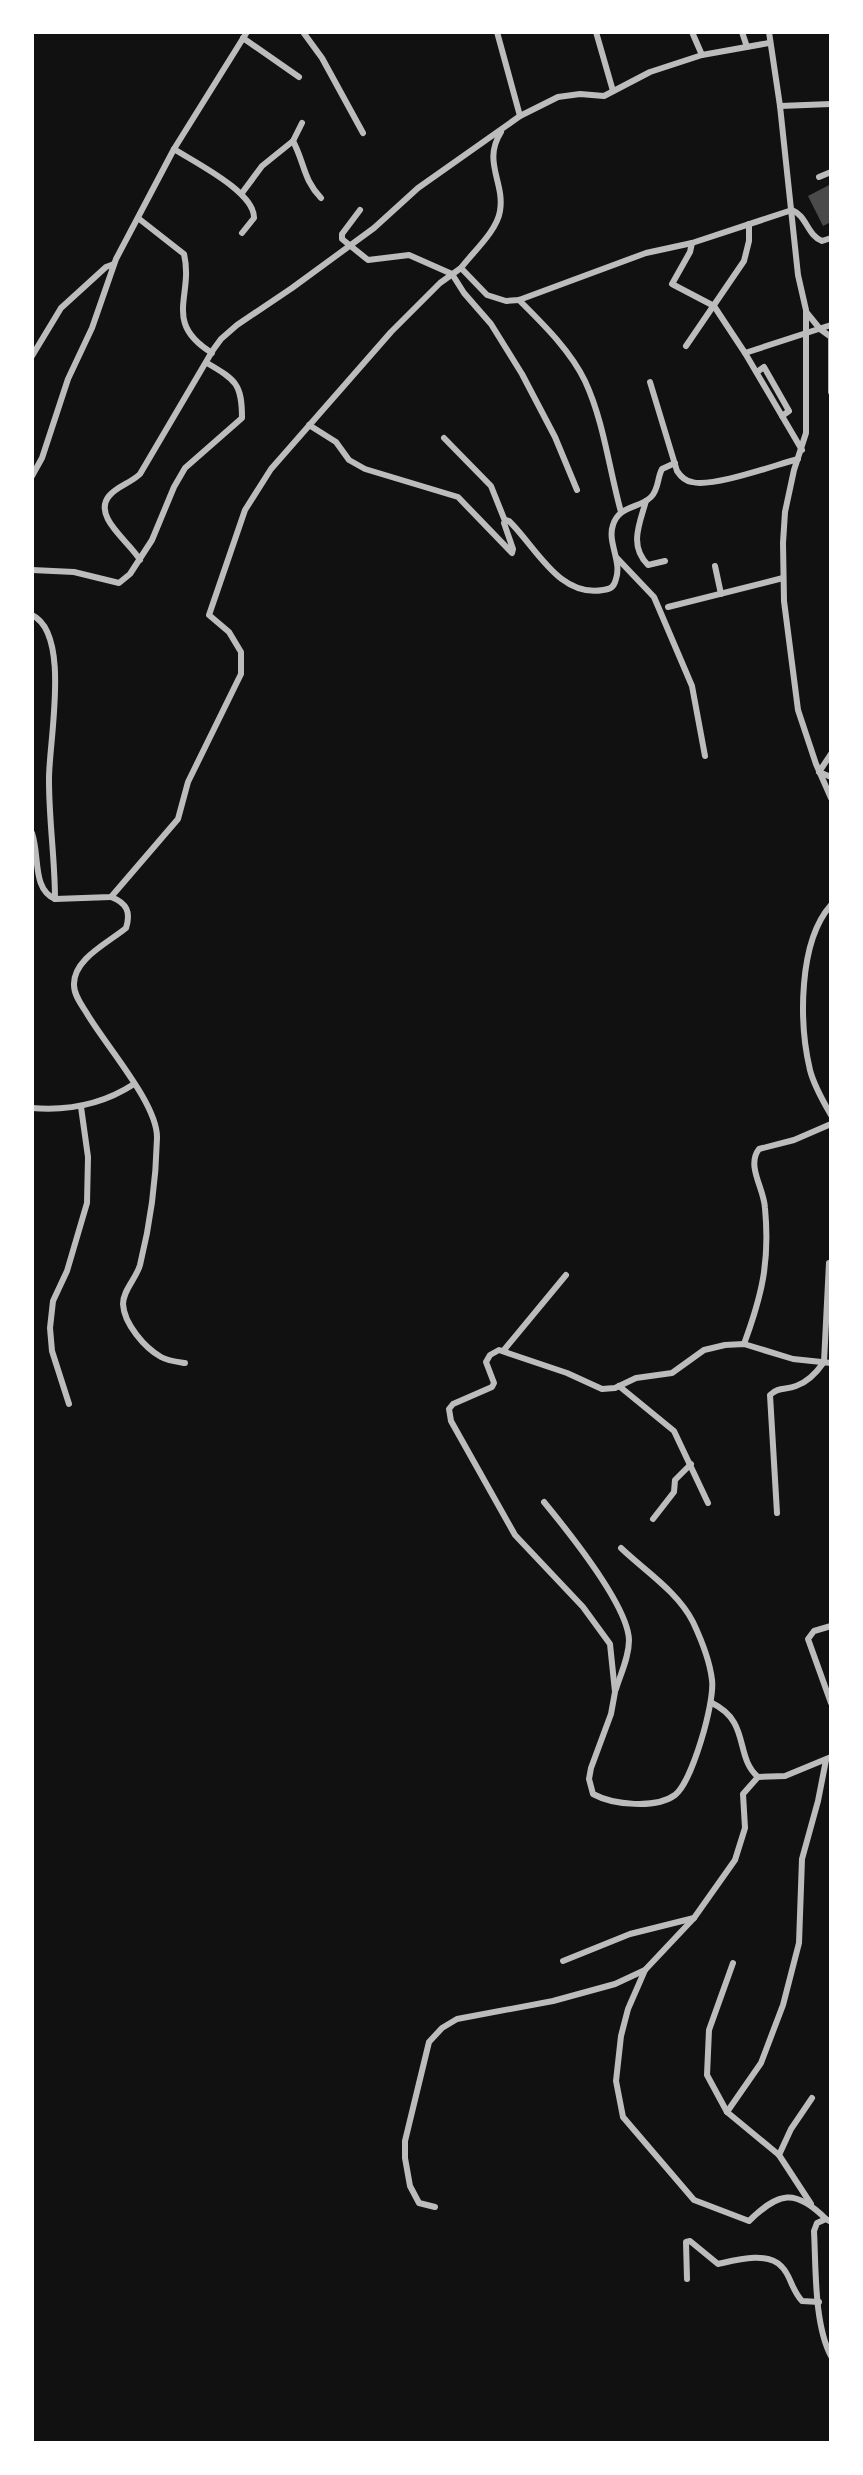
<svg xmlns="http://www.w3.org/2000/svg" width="863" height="2475" font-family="Lora,serif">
  <rect width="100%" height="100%" fill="#111"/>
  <path fill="#4a4a4a" d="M831 184V222L823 226 808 196Z"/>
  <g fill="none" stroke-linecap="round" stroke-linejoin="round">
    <g stroke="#bcbcbc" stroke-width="6">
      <path d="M303 32 322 58 363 133"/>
      <path d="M497 32 520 116"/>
      <path d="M596 32 613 91"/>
      <path d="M692 32 702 55"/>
      <path d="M742 32 747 47"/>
      <path d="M769 32 780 106 798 275 806 310V433L794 470 785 512 783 543 784 601 798 710 816 764 831 798"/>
      <path d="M243 38 299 77"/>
      <path d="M780 106 831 104"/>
      <path d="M501 132C482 162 505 182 500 211 497 231 473 252 461 268L487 295 506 301 519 300 646 253 692 243 792 210C807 216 807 235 822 241L831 238"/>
      <path d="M293 141 302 123"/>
      <path d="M174 149C194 162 255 192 254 218L242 233"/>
      <path d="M819 177 831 172"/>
      <path d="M242 193 262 166 293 141C305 164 303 179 321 198"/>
      <path d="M360 210 342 234V239L368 260 409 255 452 274 464 293 491 324 522 374 555 437 577 490"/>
      <path d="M138 218 184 254C194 296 162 322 212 353"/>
      <path d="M692 243 690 252 672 284 714 306 745 353 831 325"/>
      <path d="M519 300C543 324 570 350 585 381 604 422 609 469 621 512"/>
      <path d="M807 313 820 329 831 337"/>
      <path d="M831 339V392"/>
      <path d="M686 346 744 261 749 241V224"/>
      <path d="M745 353 802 450"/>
      <path d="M32 356 61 308 106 267 114 264"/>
      <path d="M757 372 764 367 789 411 782 416"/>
      <path d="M650 382 677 471C681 477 685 481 692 482 712 488 775 465 798 459"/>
      <path d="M309 425 336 442 349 460 365 469 458 497 512 553 513 549 504 523 506 520 509 521C536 547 559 598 603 590 611 589 614 587 616 579 622 561 607 542 613 525 619 505 639 509 651 497 659 489 657 478 662 469L675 463"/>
      <path d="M444 438 491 486 505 521"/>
      <path d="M32 476 42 458 68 379 92 328 116 259 174 149 247 32"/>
      <path d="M646 501C639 525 629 546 648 565L665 561"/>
      <path d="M616 557 654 597 692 686 705 756"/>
      <path d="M140 560C130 542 92 517 109 496 117 486 131 483 140 474L213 350 221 339 237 325 292 288 374 228 418 188 520 116 558 97 580 94 604 96 650 72 702 55 769 43"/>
      <path d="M715 566 721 594"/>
      <path d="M32 570 74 572 119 583 130 574 152 540 174 487 185 468 242 418C242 384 236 380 207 363"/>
      <path d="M668 607 783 578"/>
      <path d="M32 615C72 634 48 745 49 781 49 821 55 860 55 899 32 889 40 857 32 833"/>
      <path d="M831 754 819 772 831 777"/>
      <path d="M111 897C127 903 131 912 126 928 108 943 73 959 74 985 74 995 81 1004 86 1012 105 1045 158 1104 157 1138 156 1180 150 1225 140 1265 136 1279 123 1290 123 1304 124 1324 145 1348 161 1357 168 1361 178 1362 185 1363"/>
      <path d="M55 899 111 897 178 819 188 782 241 674V652L229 632 209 615 245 510 271 469 391 332 440 283 461 268"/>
      <path d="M831 905C798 942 799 1024 810 1070 814 1086 823 1101 831 1115"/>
      <path d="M32 1108C69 1111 102 1105 134 1084"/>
      <path d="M744 1344C762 1295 770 1262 765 1208 764 1188 746 1166 759 1149L794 1140 831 1124"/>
      <path d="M504 1350 566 1275"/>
      <path d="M619 1386 674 1431 708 1503"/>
      <path d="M69 1404 52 1351 50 1328 53 1301 67 1271 87 1203 88 1157 81 1107"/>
      <path d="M544 1502C567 1530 628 1606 629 1640 629 1657 621 1673 616 1689"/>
      <path d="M777 1513 770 1395C778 1387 786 1390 796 1386 808 1382 817 1372 824 1362L829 1263"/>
      <path d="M653 1519 674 1492 675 1480 691 1464"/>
      <path d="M621 1548C645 1571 678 1592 693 1622 701 1639 710 1662 712 1680 715 1702 692 1782 675 1795 656 1809 613 1805 593 1794L589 1779 591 1768 611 1714 615 1692 610 1644 583 1607 515 1535 451 1421 449 1409 453 1404 492 1387 494 1383 486 1362 490 1355 499 1350 567 1373 602 1389 615 1388 636 1378 672 1373 704 1350 725 1345 744 1344 793 1359 831 1363"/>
      <path d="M831 1626 814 1631 808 1639 831 1703"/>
      <path d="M712 1703C751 1722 734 1756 758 1777L785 1776 831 1757"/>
      <path d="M563 1961 630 1934 694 1918"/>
      <path d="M733 1963 709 2030 707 2075 727 2112 779 2155 811 2204"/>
      <path d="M645 1970 628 2009 621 2036 616 2081 623 2117 694 2200 749 2221C779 2192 795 2188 826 2219"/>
      <path d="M727 2112 761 2063 783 2005 799 1943 802 1859 818 1801 826 1760"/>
      <path d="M779 2155 791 2129 812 2098"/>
      <path d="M435 2207 419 2203 410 2186 405 2158V2141L429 2042 442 2028 457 2019 553 2001 615 1984 645 1970 694 1918 735 1860 745 1828 743 1794 758 1777"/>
      <path d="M831 2222 826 2219 817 2223 814 2231C816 2268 814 2324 831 2356"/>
      <path d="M687 2279 686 2242 690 2241 718 2264C736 2260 768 2251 782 2267 791 2276 791 2289 802 2301L819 2302"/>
    </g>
  </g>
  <rect width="863" height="2475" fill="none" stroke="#ffffff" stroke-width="68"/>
</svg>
